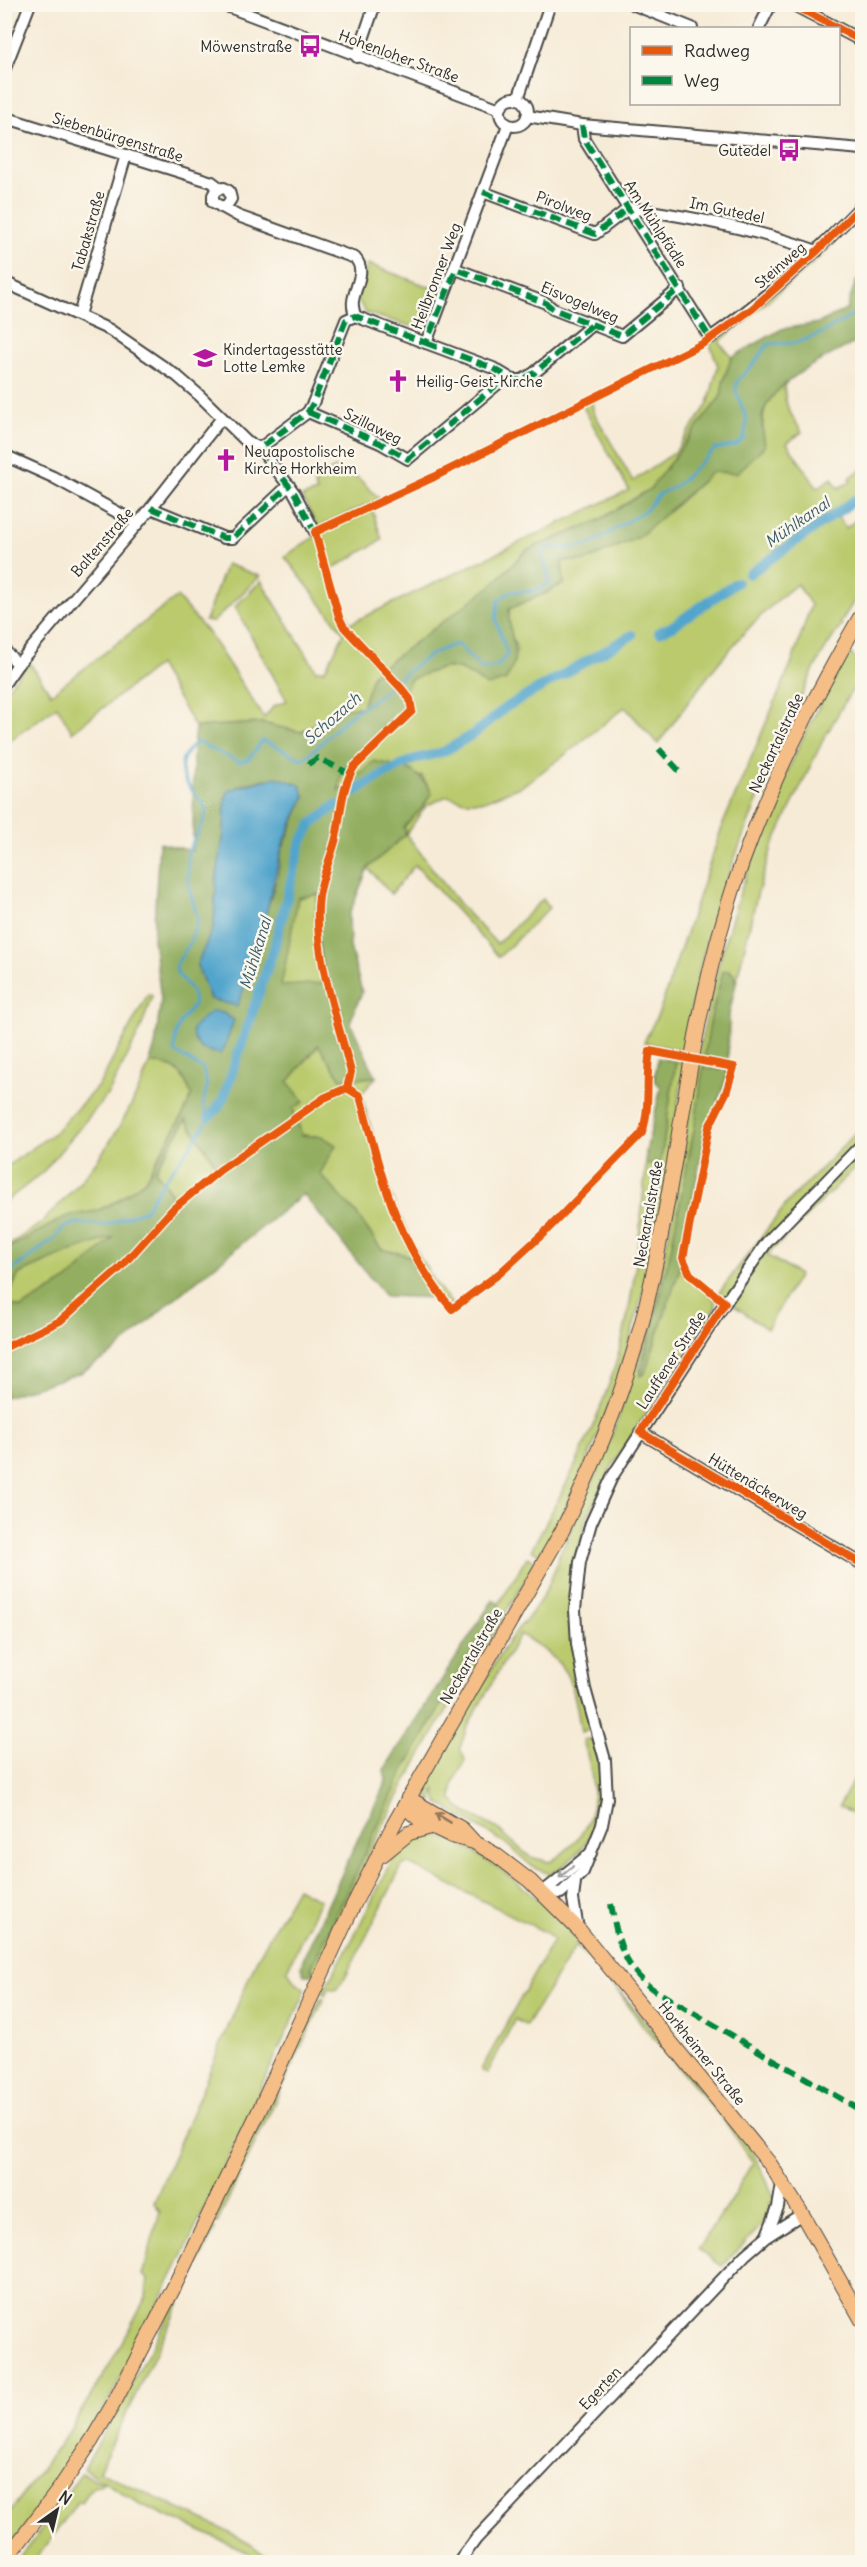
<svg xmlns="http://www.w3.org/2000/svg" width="867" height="2567" font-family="Delius,sans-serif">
  <rect width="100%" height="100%" fill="#fbf7ec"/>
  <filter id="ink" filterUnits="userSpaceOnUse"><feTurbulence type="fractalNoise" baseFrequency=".0167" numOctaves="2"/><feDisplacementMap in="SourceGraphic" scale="12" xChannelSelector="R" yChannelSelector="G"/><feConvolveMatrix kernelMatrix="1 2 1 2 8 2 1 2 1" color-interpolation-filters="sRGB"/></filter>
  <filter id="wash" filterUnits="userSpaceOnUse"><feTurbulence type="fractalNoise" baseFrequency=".008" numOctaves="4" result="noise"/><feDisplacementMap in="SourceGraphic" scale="24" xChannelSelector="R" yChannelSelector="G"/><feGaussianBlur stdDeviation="1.35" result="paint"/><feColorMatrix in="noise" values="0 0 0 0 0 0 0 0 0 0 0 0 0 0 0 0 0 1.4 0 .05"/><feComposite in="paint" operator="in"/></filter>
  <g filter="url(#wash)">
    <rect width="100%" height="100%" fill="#f6ebd7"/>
    <g fill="#baca6d" stroke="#727a4c" stroke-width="1.5">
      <path d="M862 209V214L819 258 719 342 732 357 724 378 721 396 650 489 598 521 527 550 491 586 373 674 362 707 344 708 301 732 261 723 195 727 158 665 72 732 57 706 5 744V691L29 662 51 694 177 597 209 634 264 718 274 706 287 701 235 607 261 581 316 670H325L344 633 285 557C311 536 341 523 372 509L382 540 332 569 349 624 629 490 582 405 592 401 593 411 633 481 675 452 708 404 718 366 710 344Z"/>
      <path d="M368 264 443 292 432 324 418 328 366 313 357 299Z"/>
      <path d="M785 383C782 403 792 416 802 432L787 443 817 488 832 478 838 488 851 482 849 478 862 469V497L837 516 846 528 862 515V589L840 623 842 625C813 661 798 706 780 747 738 845 696 945 685 1052L644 1042 660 1010 723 824 792 662 811 605 797 584C741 627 699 687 658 744L625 707 561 758 522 786 484 801H465L447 796 426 806 406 834 460 905 497 944 543 899 549 908 499 957 415 865 391 894 368 868 406 834 404 827 422 808 432 793 422 776 338 793 342 771 405 712 407 702 405 690 411 679C451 665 450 660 487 686L517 650 508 625 509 608 548 593 562 561H585L608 549 670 511 712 472 764 446C762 415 760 405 785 383Z"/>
      <path d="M335 468 358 478 380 499 318 527 302 497 317 492 313 480Z"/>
      <path d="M226 564 260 576 213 622 205 621Z"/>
      <path d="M849 652 862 665V680L849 695 822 742 772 847 757 895 736 983 734 975 729 970 723 972 711 1017 696 1119 669 1259 640 1366V1375L681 1265 714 1298 716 1306 614 1463 585 1521 574 1575 569 1617 591 1729 581 1732C572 1676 570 1664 520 1634L467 1727 460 1748 465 1760 453 1783 452 1799 460 1809 498 1829 530 1857 550 1862C602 1829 599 1794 583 1740L594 1738C608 1795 606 1843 550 1874L534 1868 504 1842 438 1803 435 1788 432 1805C422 1793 430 1779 435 1766L503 1649 523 1622V1624C540 1604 553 1580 559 1555 607 1458 644 1358 665 1253 684 1162 692 1069 715 979 744 863 789 755 849 652Z"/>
      <path d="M318 894 315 920 326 984 280 986 297 898Z"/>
      <path d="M148 994 152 996 140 1031 108 1094 42 1173 5 1202V1168L55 1132 99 1085Z"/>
      <path d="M319 1045 341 1079 376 1077 361 1094 390 1194 414 1247 437 1285 454 1307 438 1298 410 1256 381 1249 356 1213 319 1174 323 1137 302 1135 219 1074 288 1082Z"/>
      <path d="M676 1061 685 1063C672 1135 663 1208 646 1279 623 1376 589 1469 541 1555L531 1550C564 1490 596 1429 616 1363 635 1299 640 1230 646 1164L660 1165Z"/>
      <path d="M163 1063 180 1071 192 1095 183 1115 145 1180 117 1201 97 1211 67 1216 5 1250C15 1238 33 1231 44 1220 90 1176 128 1123 149 1064Z"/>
      <path d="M186 1119 215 1163 175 1199 155 1170Z"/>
      <path d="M862 1127V1161L767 1255 799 1275 767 1329 718 1294 788 1202Z"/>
      <path d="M116 1236 68 1280 21 1308 5 1303 19 1274 69 1252Z"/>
      <path d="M527 1557 536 1562C486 1647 432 1730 387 1818 361 1868 339 1920 316 1971L311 1969 405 1768 446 1697 499 1613V1604Z"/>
      <path d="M862 1765V1820L839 1806Z"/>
      <path d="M428 1833C474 1843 527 1888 560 1920L752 2149 774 2197 775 2204 770 2203 766 2221 722 2266 698 2249 731 2200 751 2165 754 2164 726 2123 644 2027 615 1987 576 1945 526 2026 515 2019 487 2074 481 2070 553 1940 545 1932 407 1863 402 1866 346 1976 336 1990 329 1988 326 1995 322 1993 352 1940 395 1855 403 1846 414 1839 413 1836Z"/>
      <path d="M297 1888 320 1900 287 1970 294 1980 304 1988V1995L182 2257 113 2393 59 2481 5 2554V2519L69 2431 109 2366 146 2297 148 2279 143 2275 160 2211 154 2203 256 1961Z"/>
      <path d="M321 1998 324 1999 217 2223 213 2221Z"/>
      <path d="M211 2226 215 2229 99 2471 228 2532 250 2544 274 2562H260L247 2552 138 2503 84 2469 158 2336Z"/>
      <path d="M81 2473 103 2483 100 2486 93 2487 81 2503 78 2501 34 2562H16L48 2521Z"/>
    </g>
    <g fill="#93ae60" stroke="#5f6c46" stroke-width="1.5" fill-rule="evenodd">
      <path d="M862 275V339C832 355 774 379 763 413 760 422 764 436 765 446L737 473 712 472 639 537 585 561H562L564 584 509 609C507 640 525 649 506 680L487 686C451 660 451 665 411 679L405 690 407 702 405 712 342 771 338 792 374 761C404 768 414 764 432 793L422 808 404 827 406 834 368 868 349 915 350 947 362 992 350 1022 376 1077 341 1079 318 1045 288 1082 304 1102 293 1108 302 1135 323 1137 336 1145 320 1174 356 1213 381 1249 410 1256 438 1298 385 1296 303 1194 169 1303 115 1352 80 1373 5 1397V1303L21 1308 68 1280 114 1237 69 1252 19 1274 5 1300V1250L67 1216 97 1211 117 1201 145 1180 183 1115 192 1095C181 1072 177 1063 149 1064L155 1046 161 999 153 939 159 843 192 851C196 809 190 768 195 727L261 723 301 732 344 708 362 707 373 674 491 586 527 550 598 521 650 489 721 396 724 378 732 357 782 329 819 323 847 309 855 283ZM264 779 305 796 282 850 277 877 259 936 250 976 197 966 214 925 216 881 224 833 225 799 238 786ZM318 894 315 920 326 983 281 986 298 898ZM186 1120 215 1163 175 1199 155 1170Z"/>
      <path d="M729 970 734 975 736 983 729 1014 728 1060 704 1057 711 1017 723 971Z"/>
      <path d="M658 1058 676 1061 660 1166 646 1164V1152L661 1087 654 1080Z"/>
      <path d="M703 1067 727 1071 728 1074 704 1139 681 1265 645 1373 640 1376 669 1259 696 1119Z"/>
      <path d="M493 1600 499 1604 500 1613 446 1697 405 1768 311 1969 316 1971 311 1975H304L301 1968 303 1959 362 1830 384 1788 386 1780 384 1770Z"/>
    </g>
    <g fill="#51a4cc" stroke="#3e687c" stroke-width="1.5">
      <path d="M276 777 300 785 305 796C297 815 286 833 281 851 268 903 258 957 237 1006L210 999 197 965 214 925 216 881 224 833 225 799 229 790Z"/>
      <path d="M212 1011 223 1013 234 1020 224 1049 220 1054C204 1051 193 1048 192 1030L199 1021Z"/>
    </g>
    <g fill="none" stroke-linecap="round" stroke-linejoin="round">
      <path stroke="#51a4cc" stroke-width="3" d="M4 1276 54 1239 64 1227 76 1223 106 1225 145 1210C164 1175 191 1151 209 1117L203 1106 207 1085 203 1069 175 1052C174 1030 179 1022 194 1005L192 991 177 973 176 965 190 943 198 920 188 884V852L204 820 207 809C188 785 166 766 197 742L239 762 249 759 262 741C277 744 288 755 303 759 320 747 332 731 347 718 357 709 371 703 381 694 405 674 426 652 457 644L482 669 498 666 507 654 496 620 498 601 510 592 536 591 550 583 542 552 547 547 567 548 590 545 647 509 659 494 675 487 715 449 737 445 744 438 747 420 736 391 737 381 754 364 768 344 796 343 822 333 862 310"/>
      <g stroke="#51a4cc" stroke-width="10">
        <path d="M749 574 862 495"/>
        <path d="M659 632 671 627 737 582"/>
        <path d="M348 796 382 775 415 759 443 752 474 734 505 708 632 635"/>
        <path d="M209 1117 217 1109 223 1099 274 948 301 842 312 824 336 805"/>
      </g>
    </g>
  </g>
  <g filter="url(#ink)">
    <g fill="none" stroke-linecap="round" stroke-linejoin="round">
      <g stroke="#494845" stroke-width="14">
        <g id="minor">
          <path d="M221 4 500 109"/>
          <path d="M632 4 692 28"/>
          <path d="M792 4 862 41"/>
          <path d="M759 28 771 4"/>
          <path d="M357 57 375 4"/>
          <path d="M4 71 30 4"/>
          <circle cx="514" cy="112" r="14"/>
          <path d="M518 99 550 4"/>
          <path d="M527 116 582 125 862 149"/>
          <path d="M4 117 212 182 220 188"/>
          <path d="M582 125 584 139 710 338C766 299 815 254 862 205"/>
          <path d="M483 192 595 234 629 208C694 217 755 229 817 251"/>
          <path d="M221 207 227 205 231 199 229 191 224 188 216 190 213 195V202L238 216 355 258C367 271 355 286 353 301 352 306 354 311 355 316"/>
          <path d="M456 269 546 303 553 309 622 336 680 288"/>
          <path d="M4 282 110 330 177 376 199 395 247 442 260 448 295 494 315 532"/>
          <path d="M79 315 126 155"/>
          <path d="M426 343 493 368 513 380H522L534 373 593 324"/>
          <path d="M308 412 380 443 408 459 506 377"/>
          <path d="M260 448 308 412 313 403 346 320 355 316 426 343 508 125"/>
          <path d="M4 455 53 477 137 523"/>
          <path d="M151 508 224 538H233L289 485"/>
          <path d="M4 650 18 664"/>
          <path d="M4 684 18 664 151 508 221 419"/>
          <path d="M640 1432 862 1564"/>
          <path d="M575 1882 573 1899 578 1929"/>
          <path d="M543 1892 561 1893 583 1872 602 1825 607 1799 605 1760 585 1689 577 1644 575 1610 580 1562 591 1523 612 1477 725 1303 767 1242 862 1144"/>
          <path d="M543 1892 591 1853"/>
          <path d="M767 2235 778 2207 782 2184"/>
          <path d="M459 2562 476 2539 745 2255 766 2237 802 2214"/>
        </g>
      </g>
      <g stroke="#494845" stroke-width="16">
        <g id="major">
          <path d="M408 1798 412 1813 421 1821 452 1836 474 1842 496 1855 530 1881 580 1931 770 2164 802 2214 862 2320"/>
          <path d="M408 1798 462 1829 473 1841"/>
          <path d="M382 1855 409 1833 431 1827"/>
          <path d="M4 2562 60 2488 92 2440 115 2401 173 2289 259 2111 352 1908 394 1824 562 1531C599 1455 631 1376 649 1293 678 1168 688 1038 725 915 756 809 807 709 862 614"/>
        </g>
      </g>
      <use href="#minor" stroke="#fff" stroke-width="10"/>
      <use href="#major" stroke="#f6be87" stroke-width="14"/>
      <g stroke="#00873e" stroke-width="6" stroke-dasharray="12 6" stroke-linecap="butt">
        <path d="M582 125 584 139 710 338 706 341"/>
        <path d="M483 192 595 234 629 208"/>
        <path d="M426 343 493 368 513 380H522L534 373 593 324"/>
        <path d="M308 412 380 443 408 459 506 377"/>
        <path d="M151 508 224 538H233L289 485"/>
        <path d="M316 535 295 494 260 448 308 412 313 403 346 320 355 316 426 343 456 269 546 303 553 309 622 336 680 288"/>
        <path d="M659 749 682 774"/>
        <path d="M308 764 318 758 350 774"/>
        <path d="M611 1904C618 1941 622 1966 654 1990L862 2111"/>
      </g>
      <g stroke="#fbf7ec" stroke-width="11">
        <g id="cycleway">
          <path d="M792 4 862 41"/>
          <path d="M347 1088 360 1096C382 1178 395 1241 452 1309L500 1273 547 1230 642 1133C651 1107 645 1078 650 1051L734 1067 726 1093 709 1127 683 1258 690 1274 725 1303 640 1432 862 1564"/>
          <path d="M347 1088 351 1072C337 1017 312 952 319 896 322 876 331 858 336 838 341 814 341 789 354 767L412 711 410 699 401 688 344 627 339 617 315 532 434 477 704 343 752 309 817 251 862 205"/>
          <path d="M4 1348 60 1321 119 1269 173 1209 220 1170 324 1098 347 1088"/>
        </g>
      </g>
      <use href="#cycleway" stroke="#e8590c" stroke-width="8"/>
    </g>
    <defs><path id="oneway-shaft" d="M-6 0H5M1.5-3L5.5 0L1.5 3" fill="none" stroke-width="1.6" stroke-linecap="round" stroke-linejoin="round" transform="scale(1.5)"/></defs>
    <use stroke="#907459" href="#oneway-shaft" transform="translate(443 1818) rotate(-149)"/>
    <use stroke="#a0a0a0" href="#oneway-shaft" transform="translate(566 1872) rotate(140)"/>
  </g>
  <defs>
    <g id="bus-bare" transform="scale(1.8)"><path d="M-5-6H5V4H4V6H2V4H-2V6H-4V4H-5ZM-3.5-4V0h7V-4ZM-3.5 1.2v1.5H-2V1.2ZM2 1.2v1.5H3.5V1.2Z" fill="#b5179e" stroke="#fbf7ec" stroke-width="2.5" paint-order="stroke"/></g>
    <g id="school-bare" transform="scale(1.8)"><path d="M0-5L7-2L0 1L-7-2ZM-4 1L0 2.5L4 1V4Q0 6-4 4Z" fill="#b5179e" stroke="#fbf7ec" stroke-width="2.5" paint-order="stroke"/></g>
    <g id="church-bare" transform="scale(1.8)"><path d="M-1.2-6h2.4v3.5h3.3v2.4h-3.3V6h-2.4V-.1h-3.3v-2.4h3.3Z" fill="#b5179e" stroke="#fbf7ec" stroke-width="2.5" paint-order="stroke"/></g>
  </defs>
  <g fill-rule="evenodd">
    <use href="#bus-bare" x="310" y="46"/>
    <use href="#bus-bare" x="789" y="150"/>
    <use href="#school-bare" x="205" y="358"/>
    <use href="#church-bare" x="398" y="381"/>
    <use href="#church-bare" x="226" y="460"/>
  </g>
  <g text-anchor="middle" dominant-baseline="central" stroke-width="5" stroke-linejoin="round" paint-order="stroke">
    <g font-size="15" fill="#2b2b2b" stroke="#fbf7ec" text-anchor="start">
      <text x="292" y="46" text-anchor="end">Möwenstraße</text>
      <text x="771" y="150" text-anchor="end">Gutedel</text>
      <text x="223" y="349">Kindertagesstätte<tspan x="223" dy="17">Lotte Lemke</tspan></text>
      <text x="416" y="381">Heilig-Geist-Kirche</text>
      <text x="244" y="451">Neuapostolische<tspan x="244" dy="17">Kirche Horkheim</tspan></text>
    </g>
    <g font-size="15" fill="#2b2b2b" stroke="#fbf7ec">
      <text transform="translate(399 56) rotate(20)">Hohenloher Straße</text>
      <text transform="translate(118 137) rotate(17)">Siebenbürgenstraße</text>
      <text transform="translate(564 206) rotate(21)">Pirolweg</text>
      <text transform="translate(727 210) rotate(12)">Im Gutedel</text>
      <text transform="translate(656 224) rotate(57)">Am Mühlpfädle</text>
      <text transform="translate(88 231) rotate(-74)">Tabakstraße</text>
      <text transform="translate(780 265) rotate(-41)">Steinweg</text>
      <text transform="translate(436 276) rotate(-69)">Heilbronner Weg</text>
      <text transform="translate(580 302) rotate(23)">Eisvogelweg</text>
      <text transform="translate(373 426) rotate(26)">Szillaweg</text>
      <text transform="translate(102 542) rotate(-49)">Baltenstraße</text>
      <text transform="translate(776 743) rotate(-65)">Neckartalstraße</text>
      <text transform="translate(648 1214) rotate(-80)">Neckartalstraße</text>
      <text transform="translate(671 1360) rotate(-57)">Lauffener Straße</text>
      <text transform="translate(758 1486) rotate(31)">Hüttenäckerweg</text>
      <text transform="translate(471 1656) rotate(-60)">Neckartalstraße</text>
      <text transform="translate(702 2053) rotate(51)">Horkheimer Straße</text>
      <text transform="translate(600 2388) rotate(-47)">Egerten</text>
    </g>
    <g font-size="16" font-style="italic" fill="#3a5b6b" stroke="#fbf7ec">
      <text transform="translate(797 522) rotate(-35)">Mühlkanal</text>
      <text transform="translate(332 718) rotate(-41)">Schozach</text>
      <text transform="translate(255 953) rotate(-73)">Mühlkanal</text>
    </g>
  </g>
  <rect width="867" height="2567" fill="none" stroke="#fbf7ec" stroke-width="24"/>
  <rect x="630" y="27" width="210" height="78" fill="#fbf7ec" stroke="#a8a59f" stroke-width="1.5"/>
  <rect x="642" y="46" width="30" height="9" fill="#e8590c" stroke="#a8a59f" stroke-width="1.5"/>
  <text x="684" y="57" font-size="18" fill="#2b2b2b">Radweg</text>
  <rect x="642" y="76" width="30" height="9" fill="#00873e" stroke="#a8a59f" stroke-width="1.5"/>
  <text x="684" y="87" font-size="18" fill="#2b2b2b">Weg</text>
  <g transform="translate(57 2510) rotate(34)" stroke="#fbf7ec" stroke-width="4.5" paint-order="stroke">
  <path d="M0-4.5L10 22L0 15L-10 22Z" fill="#2b2b2b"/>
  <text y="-9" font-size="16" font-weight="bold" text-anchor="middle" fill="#2b2b2b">N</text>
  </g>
</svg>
